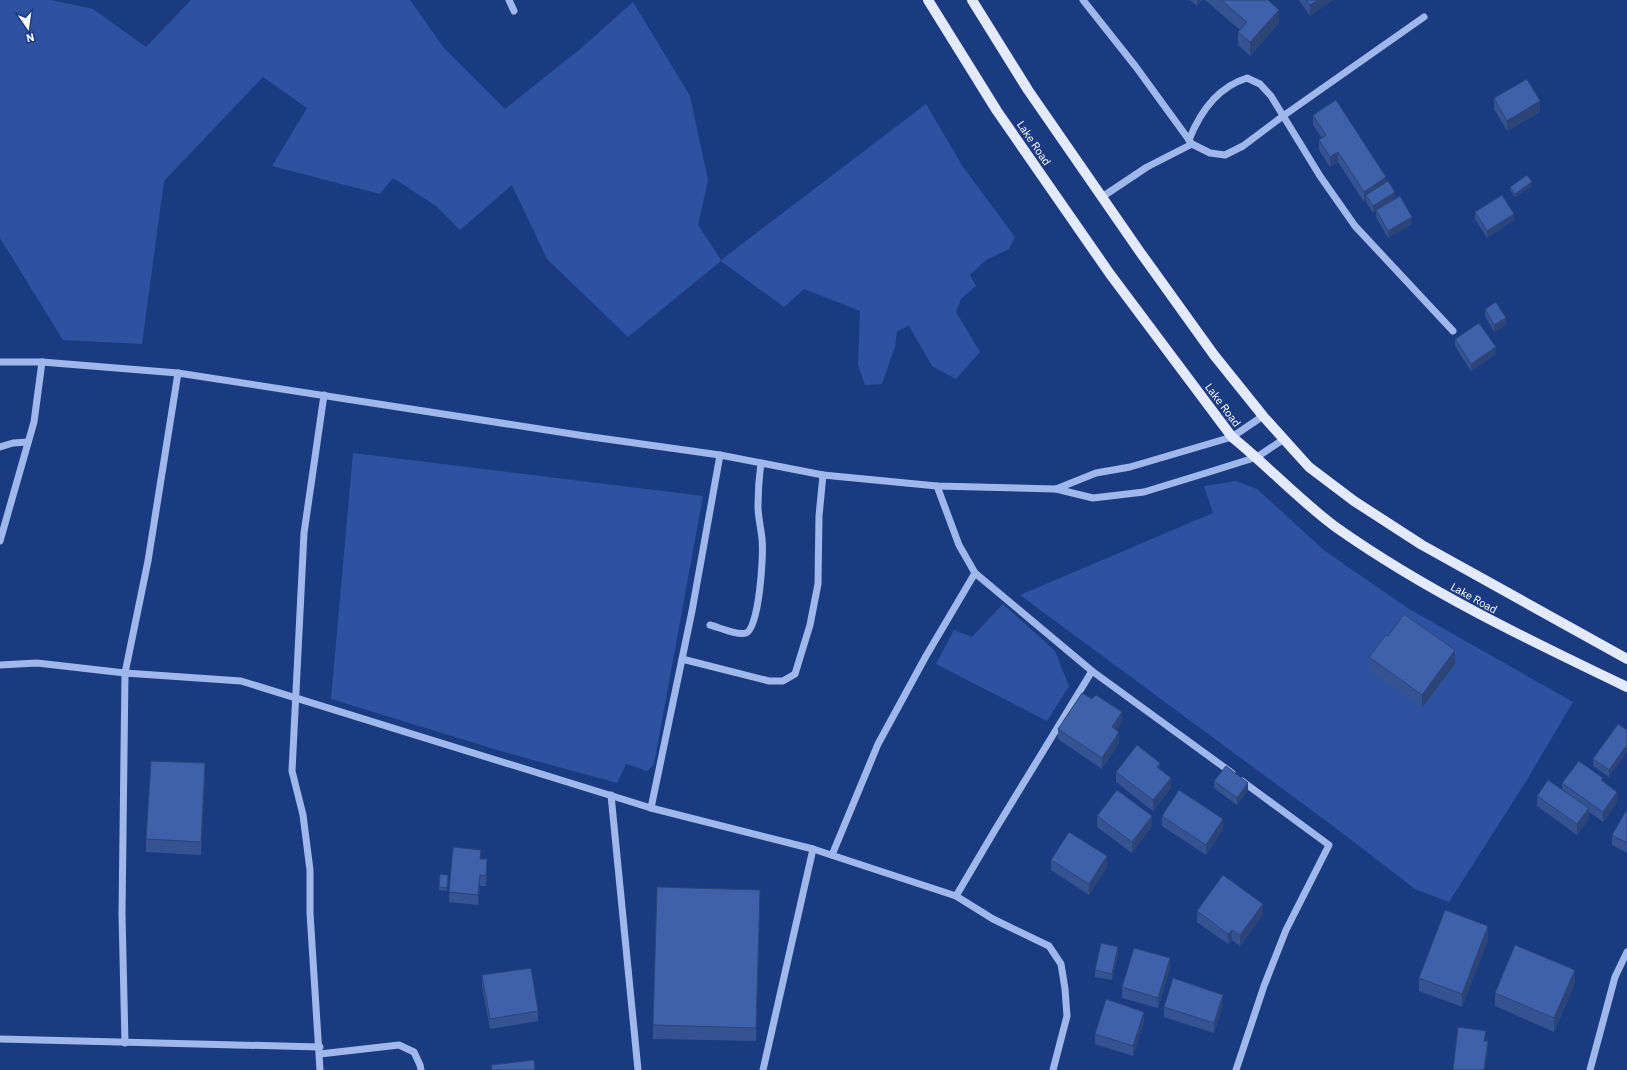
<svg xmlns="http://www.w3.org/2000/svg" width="1627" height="1070" font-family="'IBM Plex Sans',sans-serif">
  <rect width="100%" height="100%" fill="#1b3b81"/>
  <g fill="#2e52a0">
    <path d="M0 0H51L93 9 146 47 191 0H410L444 48 505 109 579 50 633 2 690 96 708 180 698 225 721 260 926 104 963 167 1015 237 1009 249 986 260 970 275 976 286 961 299 956 312 980 352 956 379 932 366 909 326 897 331 895 347 882 384 865 385 858 365 860 311 804 289 784 307 721 261 628 337 547 259 512 185 460 230 436 206 393 178 380 194 272 166 307 108 263 77 164 181 142 344 63 340 0 238Z"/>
    <path d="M353 453 703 496 654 764 647 771 626 764 617 783 504 752 331 699Z"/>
    <path d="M1236 481 1257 489 1325 551 1409 609 1573 702 1525 783 1449 902 1415 889 1341 832 1020 595 1213 513 1204 486Z"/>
    <path d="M1003 604 1055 651 1069 686 1047 721 936 664 954 630 972 637Z"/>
  </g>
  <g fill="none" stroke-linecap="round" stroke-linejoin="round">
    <g stroke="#9fb7ea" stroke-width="7">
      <path d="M509 0 514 11"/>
      <path d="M1083 0 1136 67 1192 144 1210 153 1225 155 1243 146 1283 116 1424 17"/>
      <path d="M1189 140C1200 112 1218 87 1247 78L1260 84 1271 96 1320 176 1355 226 1453 331"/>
      <path d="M1102 197 1147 167 1192 144"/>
      <path d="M0 362H42L178 373 585 436 720 455 823 475 937 486 1056 489 1093 498 1144 492 1206 473 1257 457 1284 439"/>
      <path d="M0 447 13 443 28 442"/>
      <path d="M937 486 959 545 975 573 1092 671 1232 773"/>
      <path d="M1056 489 1096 473 1130 467 1232 437 1263 416"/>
      <path d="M0 541 34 422 42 362"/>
      <path d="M710 625C718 627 738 636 746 633 759 629 764 554 762 539 761 528 758 517 758 506 758 491 759 477 761 463"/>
      <path d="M682 659 769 681H783L795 674 810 625 818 584 819 516 823 475"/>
      <path d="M0 665 37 663 125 673 241 681 651 808 813 849 956 896 993 919 1049 946 1061 964 1065 989 1067 1016 1053 1070"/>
      <path d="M611 795 638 1070"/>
      <path d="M651 808 692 611 720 455"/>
      <path d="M832 855 878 744 926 656 975 573"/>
      <path d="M956 896 995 830 1092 671"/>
      <path d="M0 1039 320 1047"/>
      <path d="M125 1043 122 914 125 673 148 561 178 373"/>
      <path d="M320 1054 399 1045 414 1052 420 1065 421 1070"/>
      <path d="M320 1070 310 913V870L303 815 292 771 304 533 324 395"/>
      <path d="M763 1070 813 849"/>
      <path d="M1236 1070 1264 986 1286 930 1329 845 1242 781"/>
      <path d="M1590 1070 1615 977 1627 952"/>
    </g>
    <g stroke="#e3eafe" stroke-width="10">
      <path d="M928 0 997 111 1110 274 1232 437C1268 466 1300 501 1337 528 1428 592 1527 639 1627 687"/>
      <path d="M972 0 1028 90 1140 252 1214 355 1263 416 1309 467 1354 501 1422 545 1627 659"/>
    </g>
  </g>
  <g fill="#365391">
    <path d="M1190 0H1202L1197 6Z"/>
    <path d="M1205 0H1268L1279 23 1250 56 1238 45V32L1240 30Z"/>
    <path d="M1299 0H1333L1310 16Z"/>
    <path d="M1494 98 1540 112 1507 131 1494 109Z"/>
    <path d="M1313 115 1386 182 1395 199 1412 224 1388 238 1376 217V211L1373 213 1366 202V201L1364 202 1338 162 1330 167 1319 150V140L1322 138 1313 125Z"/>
    <path d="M1532 186 1515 197 1510 190V187Z"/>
    <path d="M1475 212 1514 220 1487 238 1475 219Z"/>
    <path d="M1485 309 1506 325 1494 332 1485 316Z"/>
    <path d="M1455 339 1496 354 1471 371 1455 346Z"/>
    <path d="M1388 636 1455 664 1422 708 1369 670V657Z"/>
    <path d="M1122 722 1116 730 1119 743 1102 769 1058 739V729Z"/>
    <path d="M1618 724 1609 777 1593 766V759Z"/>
    <path d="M1160 770 1171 788 1153 811 1116 782V772Z"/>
    <path d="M205 777 201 855 146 852V839Z"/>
    <path d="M1214 781 1248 790 1237 805 1214 788Z"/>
    <path d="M1603 781 1617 802 1603 822 1589 812V819L1577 835 1537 806V796L1562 789V783Z"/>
    <path d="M1627 809V853L1612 845V835Z"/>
    <path d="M1097 816 1152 826 1132 853 1097 827Z"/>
    <path d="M1162 816 1223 829 1206 855 1162 826Z"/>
    <path d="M481 859 487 869 486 886H480L478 905 449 902V892Z"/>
    <path d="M1051 860 1107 867 1089 895 1051 870Z"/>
    <path d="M448 878 447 891 439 890V887Z"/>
    <path d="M760 903 756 1041 653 1039V1025Z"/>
    <path d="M1197 911 1263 914 1240 946 1232 940 1228 944 1197 922Z"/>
    <path d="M1488 940 1462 1007 1419 991V978Z"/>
    <path d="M1118 954 1112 980 1095 977V970Z"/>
    <path d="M1170 968 1158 1008 1122 998V987Z"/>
    <path d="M482 975 538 1011V1021L490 1029 482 986Z"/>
    <path d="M1575 983 1554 1032 1495 1006V993Z"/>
    <path d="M1223 1005 1214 1033 1164 1017V1007Z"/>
    <path d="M1144 1022 1133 1056 1095 1044V1034Z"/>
  </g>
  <g fill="#2c4476">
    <path d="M1197 0H1202L1197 6Z"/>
    <path d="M1318 0H1333L1310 16V5Z"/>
    <path d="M1279 10V23L1250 56V42Z"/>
    <path d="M1540 101V112L1507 131V121Z"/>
    <path d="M1338 152V162L1330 167V157Z"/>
    <path d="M1386 177V187L1366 195V201L1364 202V192Z"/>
    <path d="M1532 182V186L1515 197V194Z"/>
    <path d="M1395 192V199L1373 213V206Z"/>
    <path d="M1514 214V220L1487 238V231Z"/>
    <path d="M1412 217V224L1388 238V231Z"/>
    <path d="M1506 318V325L1494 332V325Z"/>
    <path d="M1496 347V354L1471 371V364Z"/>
    <path d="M1455 650V664L1422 708V695Z"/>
    <path d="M1122 712V722L1112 738V727Z"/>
    <path d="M1119 732V743L1102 769V758Z"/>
    <path d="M1627 745V752L1609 777V770Z"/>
    <path d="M205 763V777L201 855V842Z"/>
    <path d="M1160 763V773L1157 767Z"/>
    <path d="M1171 778V788L1153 811V800Z"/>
    <path d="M1248 783V790L1237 805V798Z"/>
    <path d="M1617 792V802L1603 822V812Z"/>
    <path d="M1589 808V819L1577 835V824Z"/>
    <path d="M1152 816V826L1132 853V842Z"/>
    <path d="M1223 819V829L1206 855V845Z"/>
    <path d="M1107 856V867L1089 895V884Z"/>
    <path d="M487 859V869L486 886V876Z"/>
    <path d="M480 875V886L478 905V895Z"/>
    <path d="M760 890V903L756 1041V1028Z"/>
    <path d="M1263 904V914L1240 946V935Z"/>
    <path d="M1488 926V940L1462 1007V994Z"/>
    <path d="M1232 930V940L1228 944V934Z"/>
    <path d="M1118 947V954L1112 980V974Z"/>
    <path d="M1170 958V968L1158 1008V998Z"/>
    <path d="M1575 970V983L1554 1032V1018Z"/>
    <path d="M1223 995V1005L1214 1033V1023Z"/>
    <path d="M1144 1012V1022L1133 1056V1046Z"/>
    <path d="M1488 1041V1051L1485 1070H1484Z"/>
  </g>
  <g fill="#3f61a9" stroke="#2c4476">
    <path d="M1221 0H1268L1279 10 1250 42 1238 32 1247 22Z"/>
    <path d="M1306 0H1318L1310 5Z"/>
    <path d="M1527 79 1540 101 1507 121 1494 98Z"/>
    <path d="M1336 100 1386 177 1364 192 1338 152 1330 157 1319 140 1326 135 1313 115Z"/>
    <path d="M1527 175 1532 182 1515 194 1510 187Z"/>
    <path d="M1388 181 1395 192 1373 206 1366 195Z"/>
    <path d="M1502 195 1514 214 1487 231 1475 212Z"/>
    <path d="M1400 196 1412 217 1388 231 1376 210Z"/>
    <path d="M1496 302 1506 318 1494 325 1485 309Z"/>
    <path d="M1479 323 1496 347 1471 364 1455 339Z"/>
    <path d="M1404 614 1455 650 1422 695 1369 657 1386 635 1388 636Z"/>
    <path d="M1082 693 1092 699 1096 695 1122 712 1112 727 1119 732 1102 758 1058 729Z"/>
    <path d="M1618 724 1627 730V745L1609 770 1593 759Z"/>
    <path d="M1137 745 1160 763 1157 767 1171 778 1153 800 1116 772Z"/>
    <path d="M151 761 205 763 201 842 146 839Z"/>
    <path d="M1579 761 1603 778 1601 780 1617 792 1603 812 1562 783Z"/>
    <path d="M1226 766 1248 783 1237 798 1214 781Z"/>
    <path d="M1548 780 1589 808 1577 824 1537 796Z"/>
    <path d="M1117 790 1152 816 1132 842 1097 816Z"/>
    <path d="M1179 790 1223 819 1206 845 1162 816Z"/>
    <path d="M1627 809V843L1612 835Z"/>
    <path d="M1069 832 1107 856 1089 884 1051 860Z"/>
    <path d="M453 847 481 850 480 859H487L486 876 480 875 478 895 449 892Z"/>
    <path d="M440 874 448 875 447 888 439 887Z"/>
    <path d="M1223 875 1263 904 1240 935 1232 930 1228 934 1197 911Z"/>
    <path d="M657 887 760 890 756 1028 653 1025Z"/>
    <path d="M1445 910 1488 926 1462 994 1419 978Z"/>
    <path d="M1101 943 1118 947 1112 974 1095 970Z"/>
    <path d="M1515 945 1575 970 1554 1018 1495 993Z"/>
    <path d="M1134 948 1170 958 1158 998 1122 987Z"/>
    <path d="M531 968 538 1011 490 1019 482 975Z"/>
    <path d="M1173 978 1223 995 1214 1023 1164 1007Z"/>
    <path d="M1106 999 1144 1012 1133 1046 1095 1034Z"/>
    <path d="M1458 1027 1486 1031 1484 1041H1488L1484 1070H1453Z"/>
    <path d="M534 1060 535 1070H492L491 1065Z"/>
  </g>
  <g text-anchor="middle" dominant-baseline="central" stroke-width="3" stroke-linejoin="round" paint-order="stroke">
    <g font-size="11" fill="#fff" stroke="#1b3b81">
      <text transform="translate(1034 143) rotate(56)">Lake Road</text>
      <text transform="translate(1223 405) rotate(53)">Lake Road</text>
      <text transform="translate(1474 598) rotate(29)">Lake Road</text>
    </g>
  </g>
  <g transform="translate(28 28) rotate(167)" stroke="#1b3b81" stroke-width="3" paint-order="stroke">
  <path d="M0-3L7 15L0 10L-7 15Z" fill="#ffffff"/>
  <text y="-6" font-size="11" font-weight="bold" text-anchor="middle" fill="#ffffff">N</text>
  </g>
</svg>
